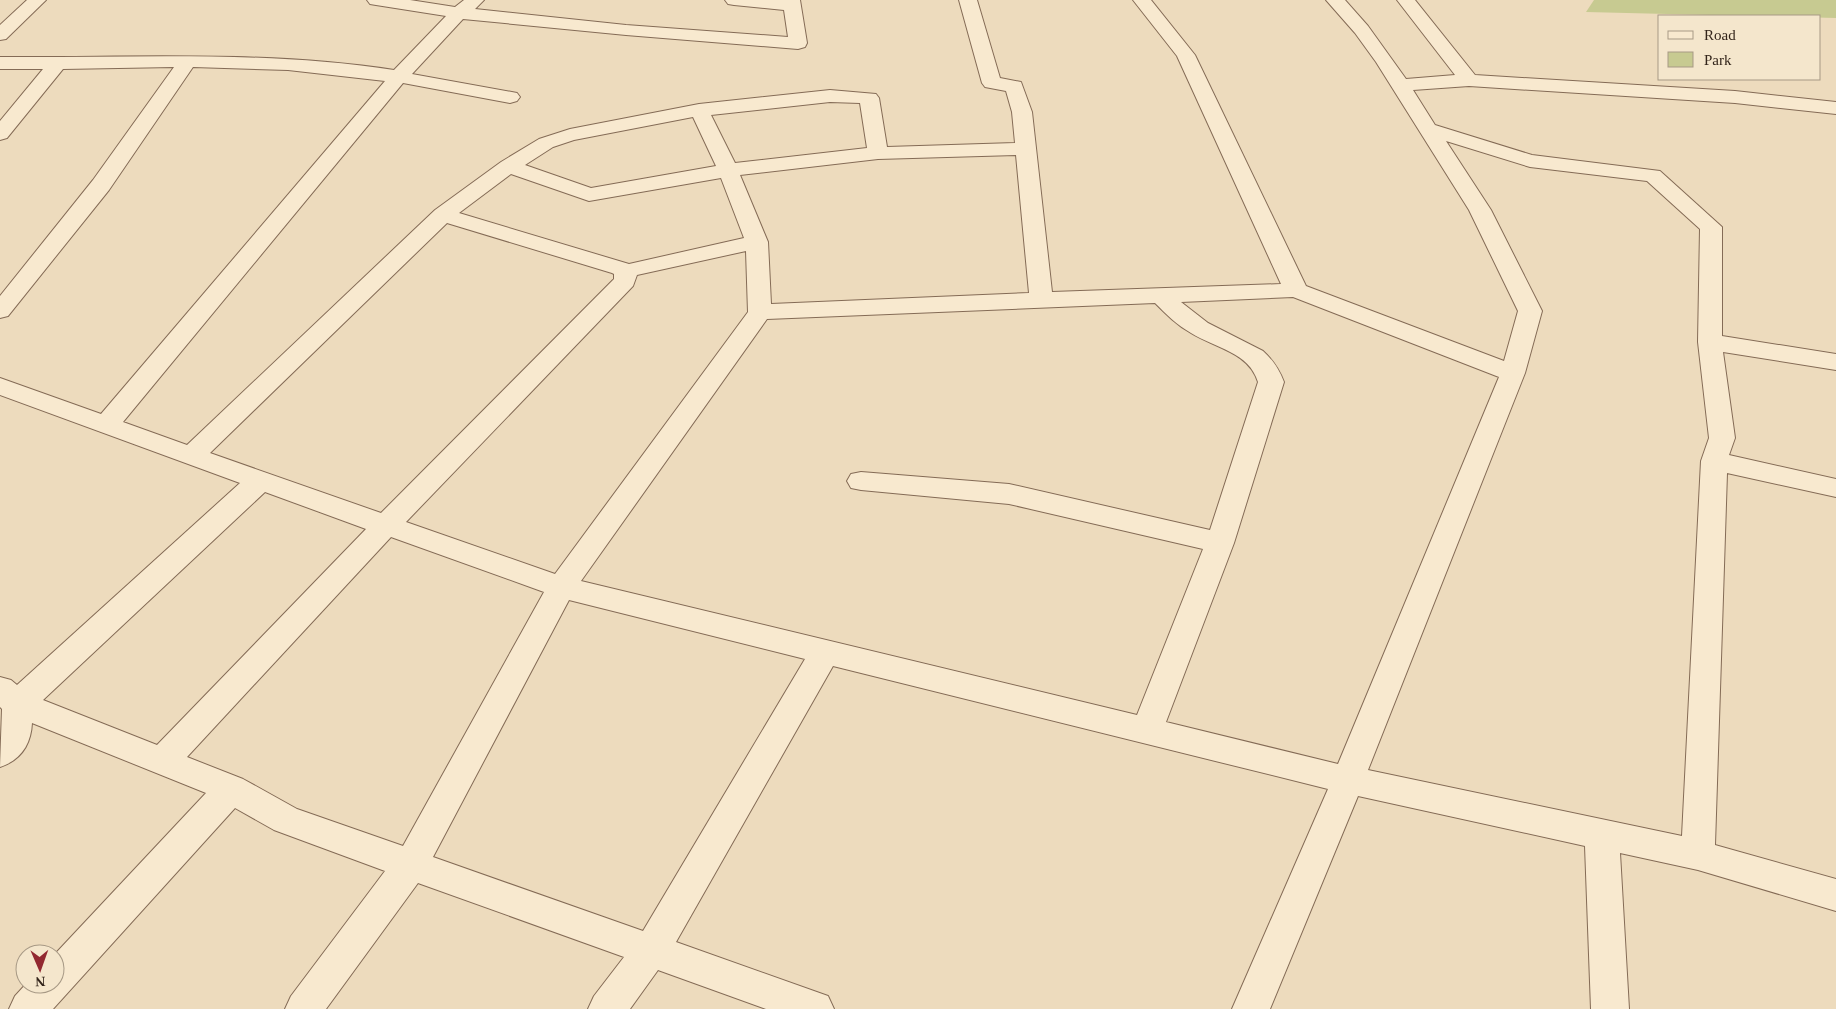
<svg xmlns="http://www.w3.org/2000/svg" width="1836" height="1009" font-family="'Times New Roman',serif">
  <rect width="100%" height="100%" fill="#eddbbd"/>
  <path fill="#c7ca91" d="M1594 0H1836V18L1586 12Z"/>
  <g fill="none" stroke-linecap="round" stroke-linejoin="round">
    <g stroke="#846b56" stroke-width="2">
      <g id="minor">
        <path d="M27 0H46L6 39 0 40V25Z"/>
        <path d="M367 0H410L455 7 464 0H484L475 9 626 25 788 37 784 10 734 5 728 4 725 0H800L807 43 805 47 798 49 626 35 463 19 412 74 517 93 520 97 517 101 510 103 403 83 123 422 187 445 435 210 501 162 539 139 570 129 699 104 830 90 876 94 879 98 887 147 1015 143 1012 112 1006 91 985 87 982 83 959 0H977L1000 78 1021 82 1032 112 1052 292 1281 284 1177 56 1133 0H1151L1195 55 1306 286 1504 361 1518 311 1469 210 1376 62 1355 33 1326 0H1345L1368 26 1406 79 1455 75 1397 0H1415L1475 75 1735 91 1836 102V114L1735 103 1469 86 1413 90 1435 125 1532 155 1660 171 1722 227V336L1836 354V370L1723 352 1735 438 1729 455 1836 479V497L1727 473 1715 845 1836 879V911L1698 870 1620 853 1629 1009H1591L1585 846 1358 796 1270 1009H1232L1328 789 833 666 676 942 828 996 834 1009H766L658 970 630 1009H588L594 996 624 957 418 883 326 1009H285L291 996 385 871 274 830 235 808 53 1009H9L15 996 26 984H55V954L206 793 32 723C31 744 21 760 0 767L2 709 0 707V677L11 680 17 685 240 483 0 395V378L101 414 385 81 288 70 193 67 109 190 8 316 0 318V296L93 180 174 67 63 69 7 138 0 140V121L43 69H0V57C132 58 263 50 394 70L446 16 376 5 370 4ZM830 102 860 103 867 148 735 163 711 115ZM693 117 716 166 591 188 525 165 553 147 574 140ZM1446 141 1530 167 1647 181 1700 229 1698 342 1709 438 1701 461 1682 836 1368 770 1525 373 1542 311 1491 210ZM1016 155 1029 293 771 304 768 242 740 175 878 159ZM511 174 589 201 721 178 744 238 629 264 459 213ZM447 223 612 273 614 274V279L381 513 210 453ZM746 251 748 312 555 574 406 522 633 286 637 275ZM1293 297 1499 377 1338 764 1166 722 1234 543 1284 382C1279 369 1273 360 1263 351L1208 323 1181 302ZM1155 303C1166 314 1177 325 1191 333 1215 348 1249 352 1258 382L1210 530 1009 484 861 472 851 474 847 481 851 488 861 490 1009 504 1203 549 1137 715 581 581 767 319ZM265 492 366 529 157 745 43 700ZM391 537 544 592 403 846 297 809 243 779 187 757ZM569 600 805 659 643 931 433 857Z"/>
      </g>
    </g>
    <use href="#minor" fill="#f8e9cf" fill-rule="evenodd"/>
  </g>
  <rect x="1658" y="15" width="162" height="65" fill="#f4e6cc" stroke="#a79985"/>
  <rect x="1668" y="31" width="25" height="8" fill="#f8e9cf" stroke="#a79985"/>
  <text x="1704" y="40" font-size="15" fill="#33251b">Road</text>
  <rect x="1668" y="52" width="25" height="15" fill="#c7ca91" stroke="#a79985"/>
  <text x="1704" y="65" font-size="15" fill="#33251b">Park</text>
  <g transform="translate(40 969) rotate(178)"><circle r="24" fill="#f4e6cc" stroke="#a79985"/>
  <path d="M0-4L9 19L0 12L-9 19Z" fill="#922830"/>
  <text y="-8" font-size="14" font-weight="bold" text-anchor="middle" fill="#33251b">N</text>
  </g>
</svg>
